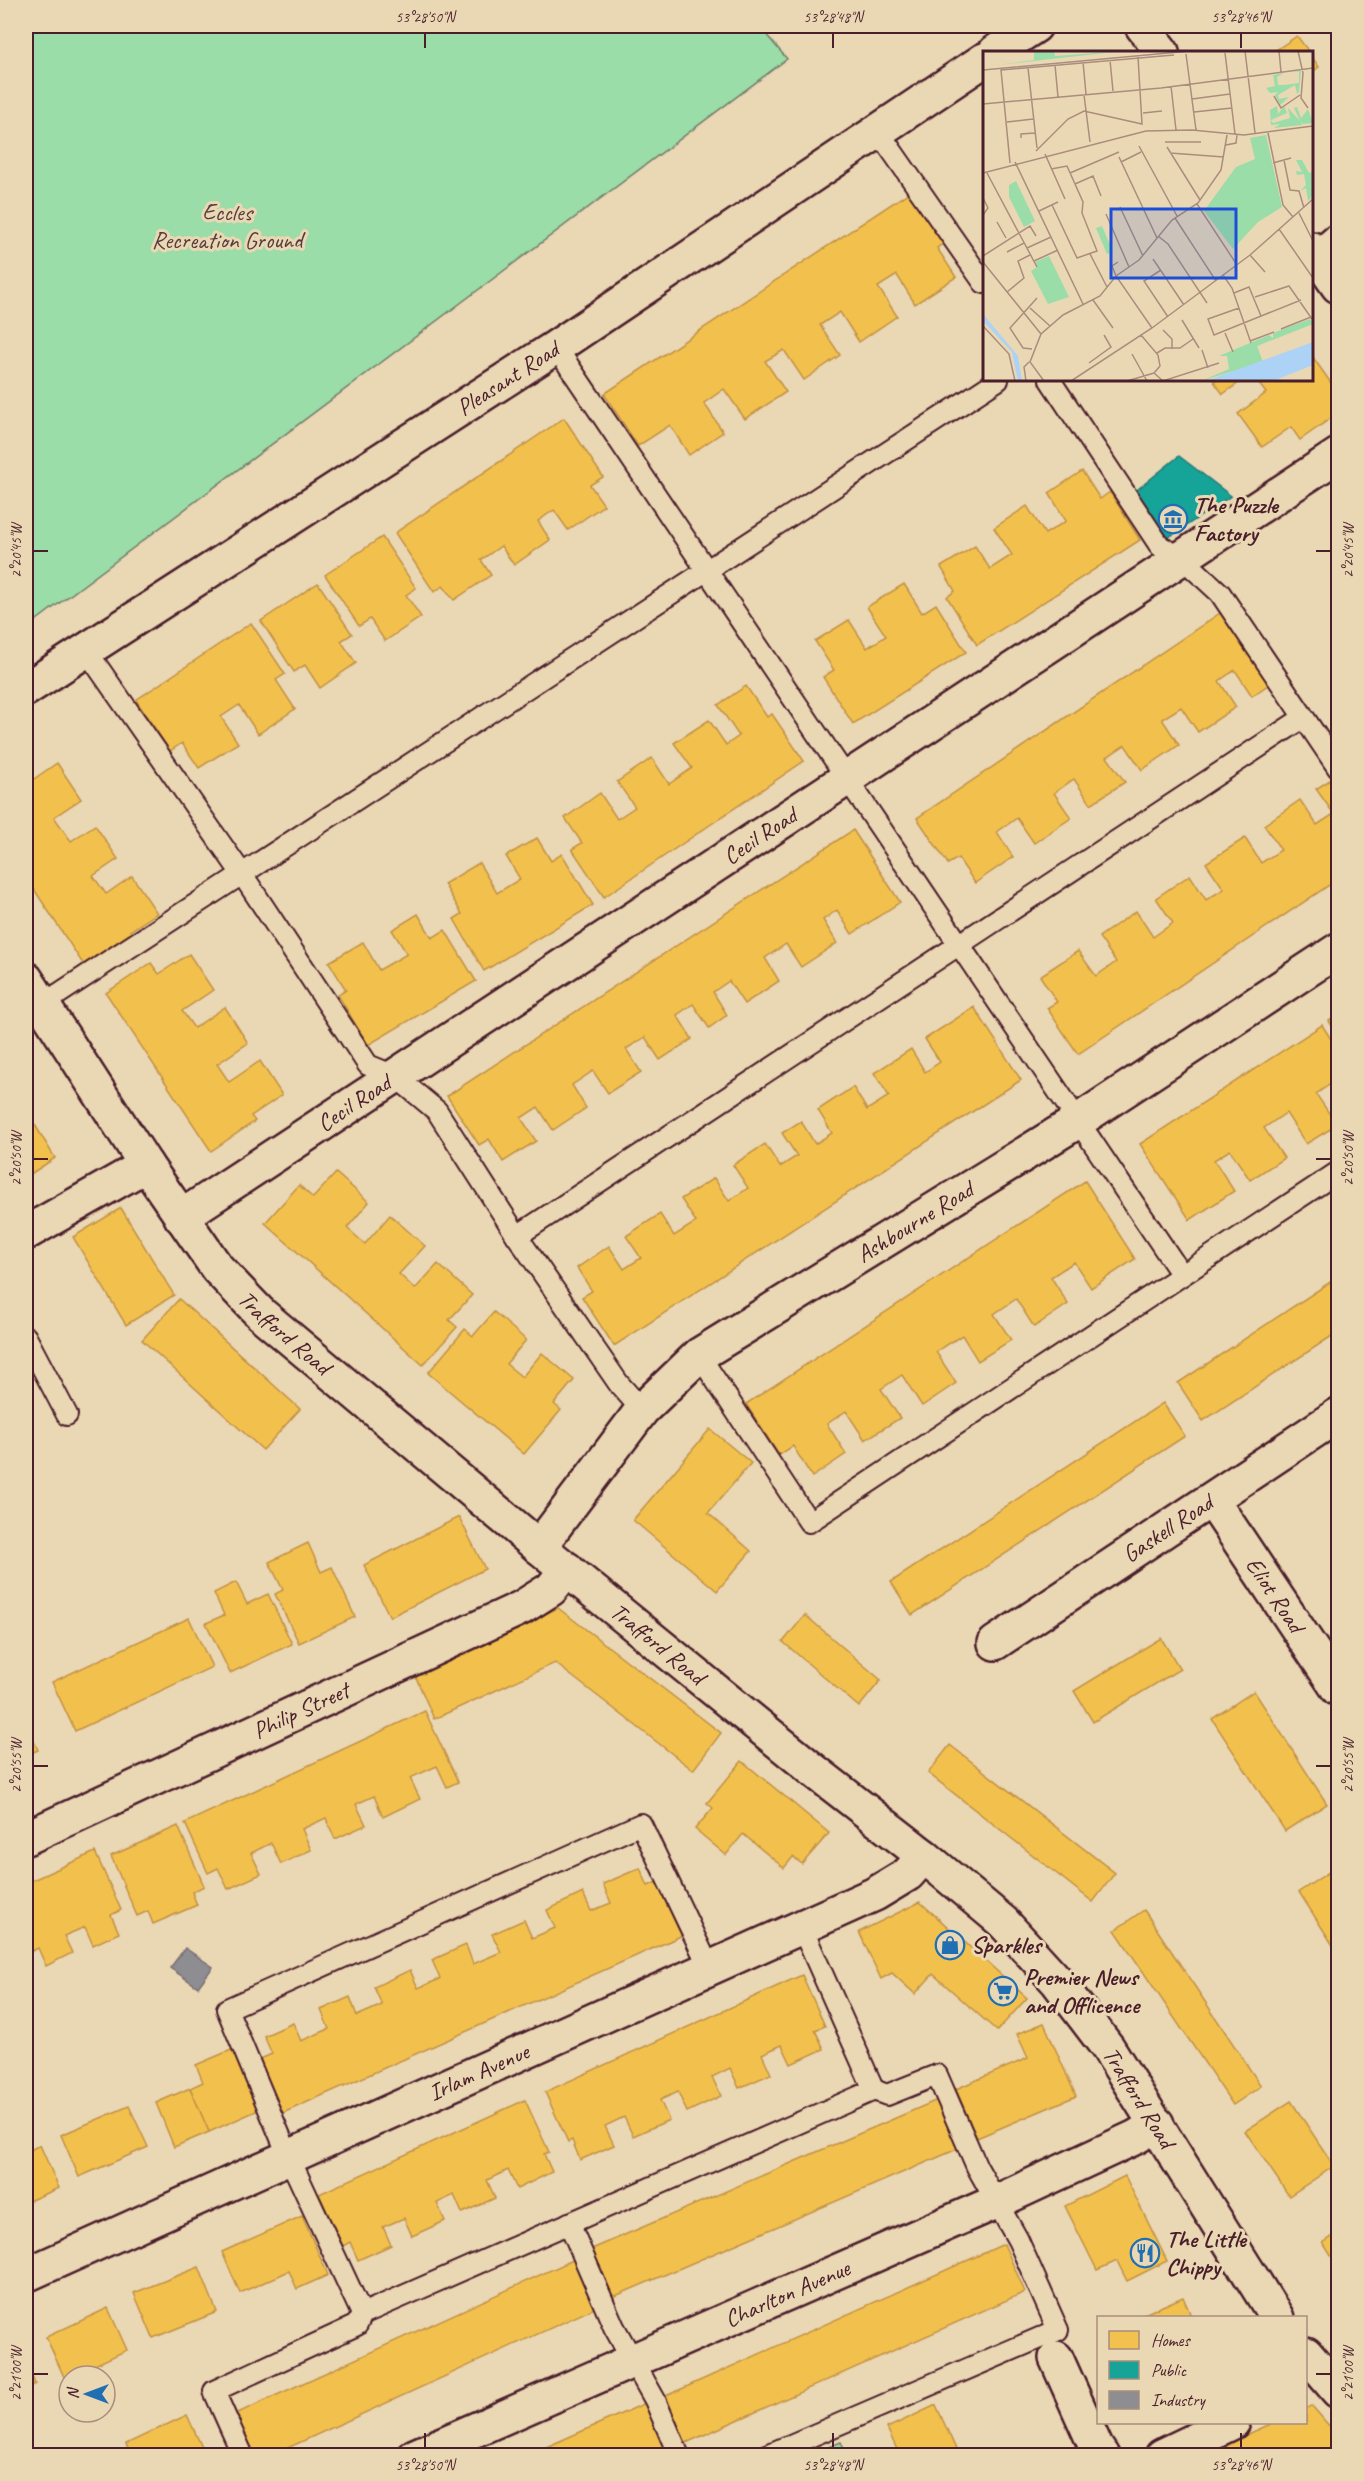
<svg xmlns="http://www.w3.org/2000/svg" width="1364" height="2481" font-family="Caveat,sans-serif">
  <rect width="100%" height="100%" fill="#ead7b4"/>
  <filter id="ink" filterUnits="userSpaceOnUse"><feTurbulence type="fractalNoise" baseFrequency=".0167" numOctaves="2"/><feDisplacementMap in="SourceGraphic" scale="12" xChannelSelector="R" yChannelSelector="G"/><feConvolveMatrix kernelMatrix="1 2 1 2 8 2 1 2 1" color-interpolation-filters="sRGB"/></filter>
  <g filter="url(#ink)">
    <g fill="#9bdda8" stroke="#727e6a" stroke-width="1.5">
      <path d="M26 26H759L787 59 30 625 26 622Z"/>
      <path d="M841 2442 847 2455H809Z"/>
    </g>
    <g fill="#f2c14e" stroke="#c09044" stroke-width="1.5">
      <path d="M1297 36 1309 52H1273Z"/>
      <path d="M1312 57 1319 67 1312 72Z"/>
      <path d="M911 191 945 242 937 248 956 277 915 304 897 275 878 287 897 316 859 342 840 312 820 325 840 355 804 380 784 350 765 361 786 392 745 419 724 389 704 403 723 432 689 455 670 425 638 446 604 394Z"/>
      <path d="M1312 356 1338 393V413L1300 440 1291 427 1262 447 1238 414 1266 393 1256 380H1312Z"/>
      <path d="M1213 380H1243L1223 394Z"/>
      <path d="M564 418 603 477 590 485 604 505 568 530 554 510 538 521 550 540 514 565 501 546 481 560 491 575 454 600 443 586 434 592 395 533Z"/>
      <path d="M1082 471 1100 499 1110 492 1140 540 977 645 947 597 955 591 941 567 975 546 990 569 1012 555 994 528 1027 506 1045 534 1066 521 1049 493Z"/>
      <path d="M382 537 416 588 406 595 421 617 385 641 370 619 359 626 325 575Z"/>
      <path d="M318 583 352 634 341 641 356 663 320 688 305 665 294 672 261 621Z"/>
      <path d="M904 584 922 613 936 604 966 652 853 724 823 677 834 670 815 641 849 620 867 648 886 636 867 607Z"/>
      <path d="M1223 611 1272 682 1252 696 1235 670 1219 681 1236 707 1198 732 1181 707 1162 719 1179 745 1142 770 1125 745 1107 757 1125 782 1091 804 1074 779 1054 793 1071 818 1034 843 1017 818 997 832 1013 857 975 883 958 858 948 864 917 818Z"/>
      <path d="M251 623 285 674 276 680 295 709 258 734 239 705 221 717 238 743 199 768 182 743 170 751 136 700Z"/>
      <path d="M746 686 767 717 772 714 804 761 604 897 572 849 582 843 565 818 600 793 617 819 635 807 617 782 652 758 669 784 692 768 674 743 709 720 726 745 739 736 718 705Z"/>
      <path d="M57 763 81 799 54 817 71 841 95 825 118 859 93 876 106 894 132 876 157 913 130 931 135 938 87 970 26 877V778L28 777 31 781Z"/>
      <path d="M1336 776 1338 779V879L1078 1054 1047 1008 1057 1002 1040 976 1078 951 1096 976 1116 962 1099 937 1136 911 1153 937 1173 923 1156 898 1190 875 1206 900 1224 889 1206 863 1245 838 1261 863 1281 850 1264 825 1300 800 1317 825 1334 814 1316 789Z"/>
      <path d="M853 830 900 902 852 934 837 910 823 920 837 943 801 967 786 944 765 958 779 981 744 1004 729 981 713 992 727 1015 709 1028 693 1004 677 1015 692 1039 660 1060 645 1037 626 1049 641 1072 608 1093 593 1071 572 1085 586 1108 553 1130 538 1107 521 1118 536 1141 503 1162 489 1139 479 1145 447 1096Z"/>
      <path d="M537 838 551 861 562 854 593 905 484 971 454 919 462 914 444 884 479 863 497 893 520 879 506 856Z"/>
      <path d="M418 914 432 938 445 930 476 981 368 1045 338 995 346 990 329 962 363 942 379 970 407 954 392 930Z"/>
      <path d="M189 954 213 990 182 1011 194 1028 225 1007 248 1043 217 1064 229 1082 260 1061 282 1095 251 1116 255 1121 211 1151 106 993 151 963 159 974Z"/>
      <path d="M974 1007 1021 1080 614 1346 582 1297 592 1291 577 1268 609 1246 624 1269 641 1258 626 1236 660 1214 674 1236 696 1222 681 1199 714 1178 729 1201 748 1188 733 1165 765 1144 780 1167 797 1156 782 1133 801 1121 815 1144 832 1133 818 1110 853 1087 867 1110 889 1096 874 1073 911 1049 925 1072 940 1062 925 1039Z"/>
      <path d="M1338 1015V1036L1329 1021Z"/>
      <path d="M1322 1025 1338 1050V1094L1332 1083 1316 1094 1337 1125 1306 1144 1286 1113 1264 1128 1284 1158 1250 1180 1230 1150 1214 1160 1234 1191 1190 1220 1140 1144Z"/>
      <path d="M26 1110 55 1158 26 1177Z"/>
      <path d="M336 1173 369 1202 347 1228 365 1244 390 1215 425 1246 399 1274 415 1289 438 1264 472 1295 449 1320 457 1327 423 1365 265 1223 299 1185 313 1198Z"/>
      <path d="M1085 1181 1135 1259 1091 1288 1074 1262 1051 1277 1068 1304 1034 1327 1016 1299 994 1314 1011 1340 978 1361 962 1335 936 1352 956 1383 922 1406 902 1375 881 1389 900 1418 865 1440 846 1411 827 1424 846 1454 812 1477 793 1446 779 1455 746 1404Z"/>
      <path d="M121 1208 174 1295 126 1325 73 1237Z"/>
      <path d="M1338 1277V1332L1203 1421 1178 1383Z"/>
      <path d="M179 1299 300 1409 263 1450 142 1340Z"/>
      <path d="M494 1312 526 1340 506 1364 522 1377 542 1353 574 1380 554 1404 561 1410 524 1454 428 1373 465 1329 473 1336Z"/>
      <path d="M1163 1403 1185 1436 912 1615 891 1582Z"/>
      <path d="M710 1429 751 1463 708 1513 751 1551 717 1591 633 1520Z"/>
      <path d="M459 1517 485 1569 390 1617 364 1565Z"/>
      <path d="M308 1543 321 1572 332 1567 355 1617 299 1643 275 1594 283 1590 269 1562Z"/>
      <path d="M236 1582 247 1604 268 1594 292 1644 230 1673 206 1623 224 1615 214 1593Z"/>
      <path d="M558 1608 721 1733 693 1770 555 1663 434 1719 415 1675Z"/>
      <path d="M805 1615 881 1680 859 1707 783 1642Z"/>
      <path d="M189 1618 212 1667 75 1731 52 1682Z"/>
      <path d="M1161 1638 1180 1669 1093 1722 1074 1691Z"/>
      <path d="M1254 1691 1327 1804 1285 1831 1212 1719Z"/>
      <path d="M425 1711 458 1782 447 1787 437 1766 410 1778 420 1799 383 1817 374 1796 356 1804 366 1825 335 1839 326 1818 302 1829 311 1850 281 1864 271 1843 251 1853 261 1874 228 1889 218 1868 208 1873 185 1823Z"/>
      <path d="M26 1723 38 1750 26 1755Z"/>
      <path d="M950 1745 1115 1873 1093 1902 928 1773Z"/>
      <path d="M742 1761 829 1833 802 1864 793 1857 784 1868 743 1834 726 1855 695 1829 713 1808 707 1803Z"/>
      <path d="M178 1826 204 1886 192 1892 197 1905 153 1924 148 1911 137 1916 111 1856Z"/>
      <path d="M95 1852 121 1910 111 1915 119 1933 93 1945 85 1927 64 1936 72 1953 46 1966 38 1948 26 1954V1883Z"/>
      <path d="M1338 1866V1949L1336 1950 1299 1892Z"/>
      <path d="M640 1868 648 1886 659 1881 683 1935 283 2113 258 2060 272 2054 264 2036 293 2023 301 2041 329 2029 321 2010 350 1997 357 2016 382 2005 374 1987 410 1970 418 1988 440 1979 432 1960 466 1945 473 1964 501 1952 492 1934 524 1920 532 1938 555 1928 547 1910 583 1893 591 1911 611 1903 603 1884Z"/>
      <path d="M920 1902 1027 1998 997 2031 933 1974 915 1994 892 1973 881 1979 859 1932Z"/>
      <path d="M1144 1910 1261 2086 1233 2105 1115 1930Z"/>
      <path d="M802 1975 825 2026 815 2030 824 2049 791 2064 782 2045 762 2054 771 2074 739 2088 730 2068 712 2077 721 2096 687 2112 678 2092 660 2100 669 2120 633 2136 624 2117 605 2126 614 2145 580 2160 572 2140 568 2142 545 2092Z"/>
      <path d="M1044 2023 1076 2096 977 2138 956 2089 1028 2058 1017 2034Z"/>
      <path d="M236 2048 263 2108 209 2132 190 2088 203 2082 196 2065Z"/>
      <path d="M190 2088 209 2132 174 2147 156 2103Z"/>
      <path d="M942 2098 962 2147 613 2297 592 2249Z"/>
      <path d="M525 2100 549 2152 544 2154 552 2172 517 2189 508 2170 487 2180 495 2198 462 2213 454 2195 437 2203 445 2221 412 2236 404 2218 383 2227 391 2245 358 2260 350 2242 343 2246 319 2194Z"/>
      <path d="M1291 2101 1334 2166 1289 2196 1245 2131Z"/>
      <path d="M129 2106 148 2147 79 2177 61 2135Z"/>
      <path d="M40 2145 59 2188 26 2202V2152Z"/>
      <path d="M1125 2176 1167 2261 1127 2281 1117 2261 1097 2270 1065 2206Z"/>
      <path d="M302 2216 328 2275 297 2289 289 2271 240 2293 222 2252Z"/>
      <path d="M1338 2233V2267L1323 2243Z"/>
      <path d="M1004 2244 1025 2292 686 2443 666 2396Z"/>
      <path d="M575 2259 597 2307 270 2456H249L231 2416Z"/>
      <path d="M199 2267 217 2312 153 2338 134 2293Z"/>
      <path d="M1183 2297 1192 2318H1135Z"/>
      <path d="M108 2308 127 2350 65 2379 46 2337Z"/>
      <path d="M26 2361 35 2384 26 2388Z"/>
      <path d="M648 2402 669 2452 661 2456H526Z"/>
      <path d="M936 2405 959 2456H900L887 2428Z"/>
      <path d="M1312 2406 1338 2436V2456H1220L1217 2448 1275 2422H1306V2409Z"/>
      <path d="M187 2415 206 2456H131L126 2444Z"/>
    </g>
    <path fill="#17a398" stroke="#267b77" stroke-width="1.5" d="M1179 456 1231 496 1163 541 1132 494Z"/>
    <path fill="#8d8d92" stroke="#796c73" stroke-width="1.5" d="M185 1948 213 1967 198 1987 170 1968Z"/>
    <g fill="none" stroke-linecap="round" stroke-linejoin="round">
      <g stroke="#4a1f2b" stroke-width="24">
        <g id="service">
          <path d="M878 131 984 283"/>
          <path d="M556 347 1182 1275"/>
          <path d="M1050 380 1160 546 1182 558 1220 593 1338 768"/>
          <path d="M86 650 242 874 368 1065 395 1076 437 1111 517 1236 619 1384 642 1410"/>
          <path d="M43 1004 998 380"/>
          <path d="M517 1236 1303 718"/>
          <path d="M26 1337 67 1415"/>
          <path d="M699 1355 809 1522 1338 1172"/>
          <path d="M802 1928 874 2090"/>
          <path d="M569 2223 614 2327 655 2400 679 2456"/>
          <path d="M362 2314 288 2155 227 2009 641 1824 710 1969"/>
          <path d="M243 2456 214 2391 357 2325 362 2314 874 2090 887 2095 937 2075 977 2167 1018 2240 1058 2330 765 2456"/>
        </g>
      </g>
      <g stroke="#4a1f2b" stroke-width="38">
        <g id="minor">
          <path d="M995 52 1035 26"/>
          <path d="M1318 258 1338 241"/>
          <path id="s1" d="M26 689 556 347 984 60"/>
          <path id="s2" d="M26 979 146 1165 217 1268 261 1314 539 1547 812 1769 924 1856 1003 1922 1057 1981 1108 2048 1277 2318"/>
          <path id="s3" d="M181 1217 1338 455"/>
          <path d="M26 1233 146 1165"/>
          <path id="s4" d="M1212 1500 1338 1689"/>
          <path id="s5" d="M539 1547 642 1410 699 1355 1078 1121 1338 950"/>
          <path id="s6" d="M995 1643 1338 1415"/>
          <path id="s7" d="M26 1838 521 1608 551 1589 567 1569"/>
          <path id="s8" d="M26 2275 875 1894 908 1874 924 1856"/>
          <path d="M1306 2354 1338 2391"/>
          <path d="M1056 2358 1096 2447 1102 2456"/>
          <path id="s9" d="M415 2456 996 2202 1136 2137 1157 2124"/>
          <path d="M1162 2456 1233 2422"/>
        </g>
      </g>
      <g stroke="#4a1f2b" stroke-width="38">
        <g id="secondary">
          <path d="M1142 26 1162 52"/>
          <path d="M1312 249 1338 286"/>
        </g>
      </g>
      <use href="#service" stroke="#ead7b4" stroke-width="20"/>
      <use href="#minor" stroke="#ead7b4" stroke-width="33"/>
      <use href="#secondary" stroke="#ead7b4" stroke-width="33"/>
    </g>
  </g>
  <path fill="none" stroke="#4a1f2b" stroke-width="2" d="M425 33V48M833 33V48M1241 33V48M33 551H48M1316 551H1331M33 1159H48M1316 1159H1331M33 1766H48M1316 1766H1331M33 2374H48M1316 2374H1331M425 2433V2448M833 2433V2448M1241 2433V2448"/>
  <defs>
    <g id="museum-ring" transform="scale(1.5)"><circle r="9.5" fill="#ead7b4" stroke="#1f6fb2" stroke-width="1.5"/><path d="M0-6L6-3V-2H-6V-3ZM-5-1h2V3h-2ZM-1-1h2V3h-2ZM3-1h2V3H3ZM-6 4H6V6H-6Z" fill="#1f6fb2"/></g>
    <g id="shop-ring" transform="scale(1.5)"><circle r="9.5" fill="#ead7b4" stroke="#1f6fb2" stroke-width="1.5"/><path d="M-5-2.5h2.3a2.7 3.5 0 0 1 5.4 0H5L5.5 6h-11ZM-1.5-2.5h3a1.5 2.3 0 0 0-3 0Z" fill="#1f6fb2"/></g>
    <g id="supermarket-ring" transform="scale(1.5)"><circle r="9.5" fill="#ead7b4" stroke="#1f6fb2" stroke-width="1.5"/><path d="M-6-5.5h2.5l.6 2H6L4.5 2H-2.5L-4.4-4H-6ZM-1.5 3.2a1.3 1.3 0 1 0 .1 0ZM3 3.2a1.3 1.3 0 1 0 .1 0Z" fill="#1f6fb2"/></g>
    <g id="restaurant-ring" transform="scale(1.5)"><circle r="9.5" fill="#ead7b4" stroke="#1f6fb2" stroke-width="1.5"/><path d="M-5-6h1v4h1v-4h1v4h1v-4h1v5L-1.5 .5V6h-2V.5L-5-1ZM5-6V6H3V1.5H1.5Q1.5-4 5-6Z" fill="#1f6fb2"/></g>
  </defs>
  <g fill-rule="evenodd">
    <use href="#museum-ring" x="1173" y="519"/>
    <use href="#shop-ring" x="950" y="1945"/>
    <use href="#supermarket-ring" x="1003" y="1991"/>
    <use href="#restaurant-ring" x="1145" y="2253"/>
  </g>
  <g text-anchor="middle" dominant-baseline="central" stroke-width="6" stroke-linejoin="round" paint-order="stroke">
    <g font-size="24" fill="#563c3e" stroke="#ead7b4">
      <text x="227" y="212">Eccles<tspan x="227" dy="28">Recreation Ground</tspan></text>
    </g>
    <g font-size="24" fill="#4a1f2b" stroke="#ead7b4">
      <text stroke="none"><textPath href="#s1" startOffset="573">Pleasant Road</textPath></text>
      <text stroke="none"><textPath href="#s3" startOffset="693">Cecil Road</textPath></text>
      <text stroke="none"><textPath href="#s3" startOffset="207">Cecil Road</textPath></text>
      <text stroke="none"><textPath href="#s5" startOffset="504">Ashbourne Road</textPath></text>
      <text stroke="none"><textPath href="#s2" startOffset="440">Trafford Road</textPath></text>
      <text stroke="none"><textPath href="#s6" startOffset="207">Gaskell Road</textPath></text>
      <text stroke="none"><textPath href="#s4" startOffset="114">Eliot Road</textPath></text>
      <text stroke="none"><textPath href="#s2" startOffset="926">Trafford Road</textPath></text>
      <text stroke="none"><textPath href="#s7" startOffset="303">Philip Street</textPath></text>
      <text stroke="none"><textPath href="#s8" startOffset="496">Irlam Avenue</textPath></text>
      <text stroke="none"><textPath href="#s2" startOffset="1592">Trafford Road</textPath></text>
      <text stroke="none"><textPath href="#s9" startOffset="406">Charlton Avenue</textPath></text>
    </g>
    <g font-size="24" font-weight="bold" fill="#4a1f2b" stroke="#ead7b4" text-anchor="start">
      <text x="1194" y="505">The Puzzle<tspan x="1194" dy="28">Factory</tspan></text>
      <text x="971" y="1945">Sparkles</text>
      <text x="1024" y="1977">Premier News<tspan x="1024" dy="28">and Offlicence</tspan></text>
      <text x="1166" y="2239">The Little<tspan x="1166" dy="28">Chippy</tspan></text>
    </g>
  </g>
  <g transform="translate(983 51)">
    <rect width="330" height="330" fill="#ead7b4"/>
    <path d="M51 0H71L72 5 140 0 15 14 51 9ZM318 20 316 41 314 43 312 34 295 44 296 48 306 46 297 54 292 44 295 41 287 42 283 37 292 35 290 24 301 22 294 26 295 34H301L316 32V21H309ZM294 55 295 63 301 55 304 62 288 69 290 72 307 67 305 57 317 70 311 57 314 56 318 67 325 58 330 72 320 73 318 70 319 74 291 77 297 73 288 74 287 59ZM283 84 299 156 275 171 250 198 221 160 253 116 272 108 267 87ZM313 109H319L326 122 330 120 329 146 325 150 323 137 317 140 323 134 321 123 314 124 313 120 319 121ZM33 130 52 170 41 176 26 146V134ZM119 175 130 201 124 203 113 177ZM66 205 86 246 65 253 48 220 54 216 52 211ZM327 268 330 273 274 295 280 311 218 330 246 318 244 305H236L286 284 290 287V282Z" fill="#9bdda8"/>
    <path d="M0 263 35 305 39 330H35L29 301 0 270ZM330 291V314L290 330H223Z" fill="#acd2f5"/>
    <path fill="none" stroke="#aa8d7d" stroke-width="1.5" d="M262 0 272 82M296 0 298 21M315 0 320 22 318 47 325 57M242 2 252 83M203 3 213 79M127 9 130 40M100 11 103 43M72 14 75 46M45 17 54 97M0 19 207 0M188 35 193 79M101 44 107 91M291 45 298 57 317 44M209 48 247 43M0 53 178 37 330 17M211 61 249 57M160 62 179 60M24 71 50 68M285 82 300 154 310 166M38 87V83L52 82M182 91H218M243 94 253 92 254 84M156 95 194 165M184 96 217 149M53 100 85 68 101 60 159 73 155 6M187 102 241 106M62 103 82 148M136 106 174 187M301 109 307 139 316 140 321 157M32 111 100 253M138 111 158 101M27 112 18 19 191 4M290 112 308 107M68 118 84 115 100 151 99 162 114 200 94 207 69 154M0 122 163 80 209 79 261 84 330 75M4 122 54 216M87 122 136 101M92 133 110 125 118 145M0 147 5 157 0 164M214 153 254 214M137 156 160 205M56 160 75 151M316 162 330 190M123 163 146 216M192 167 233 230M14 171 23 187M296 178 330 227M175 185 185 193 224 252M44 197 68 186M24 201 41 192M107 203 124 236M267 204 282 221M0 205 47 175 53 185M170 208 201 254M51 210 75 199M0 211 58 283M135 211 129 215 133 225 169 277M178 219 161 230 185 266M240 224 249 237 268 292M24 241 41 227 35 210 47 204M251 242 266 236 278 265M272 246 306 235 329 268M110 249 130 277M47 257 67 275M256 257 225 268 231 284 318 249M199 269 216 297M0 275 26 303 32 330M298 278 328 266M180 279 189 288V298M242 282 250 301M267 290 291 281M49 298 40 297 27 277 54 247M219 299 225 317M174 302 182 297H197L210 288M149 303 164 330M106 312 128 296 121 284M171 322 180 330 236 312M43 330 41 316 46 311M61 330 47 311 58 283 80 264 117 245 133 225 156 209 189 169 215 152 238 119 244 84M88 330 169 277 267 204 330 148M144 330 171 322 177 315 175 304 158 284"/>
    <path fill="#1d4ed8" fill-opacity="0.15" stroke="#1d4ed8" stroke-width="3" d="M128 158H253V227H128Z"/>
    <rect width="330" height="330" fill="none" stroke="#4a1f2b" stroke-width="3"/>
  </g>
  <rect width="1364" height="2481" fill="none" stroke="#ead7b4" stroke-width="66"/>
  <rect x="1097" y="2316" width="210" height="108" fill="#ead7b4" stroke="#aa8d7d" stroke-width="1.5"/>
  <rect x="1109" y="2331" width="30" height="18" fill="#f2c14e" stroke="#aa8d7d" stroke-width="1.5"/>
  <text x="1151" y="2346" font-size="18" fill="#4a1f2b">Homes</text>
  <rect x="1109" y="2361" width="30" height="18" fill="#17a398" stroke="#aa8d7d" stroke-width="1.5"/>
  <text x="1151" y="2376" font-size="18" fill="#4a1f2b">Public</text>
  <rect x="1109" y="2391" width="30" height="18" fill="#8d8d92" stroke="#aa8d7d" stroke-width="1.5"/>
  <text x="1151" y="2406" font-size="18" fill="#4a1f2b">Industry</text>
  <g transform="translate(87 2394) rotate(270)"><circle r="28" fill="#ead7b4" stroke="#aa8d7d" stroke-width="1.5"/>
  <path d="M0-4.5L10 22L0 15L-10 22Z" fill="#1f6fb2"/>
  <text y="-9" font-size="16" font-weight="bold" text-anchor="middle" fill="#4a1f2b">N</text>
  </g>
  <rect x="33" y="33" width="1298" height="2415" fill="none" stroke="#4a1f2b" stroke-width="2"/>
  <g font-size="15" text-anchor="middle" fill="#4a1f2b">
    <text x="425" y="22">53°28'50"N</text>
    <text x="833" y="22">53°28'48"N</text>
    <text x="1241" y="22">53°28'46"N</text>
    <text transform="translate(1348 551) rotate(-90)" y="5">2°20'45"W</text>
    <text transform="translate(16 551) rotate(-90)" y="5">2°20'45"W</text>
    <text transform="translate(1348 1159) rotate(-90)" y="5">2°20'50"W</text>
    <text transform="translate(16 1159) rotate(-90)" y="5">2°20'50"W</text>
    <text transform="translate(1348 1766) rotate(-90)" y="5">2°20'55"W</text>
    <text transform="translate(16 1766) rotate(-90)" y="5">2°20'55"W</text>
    <text transform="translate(1348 2374) rotate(-90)" y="5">2°21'00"W</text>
    <text transform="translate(16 2374) rotate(-90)" y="5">2°21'00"W</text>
    <text x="425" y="2470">53°28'50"N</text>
    <text x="833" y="2470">53°28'48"N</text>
    <text x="1241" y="2470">53°28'46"N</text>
  </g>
</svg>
